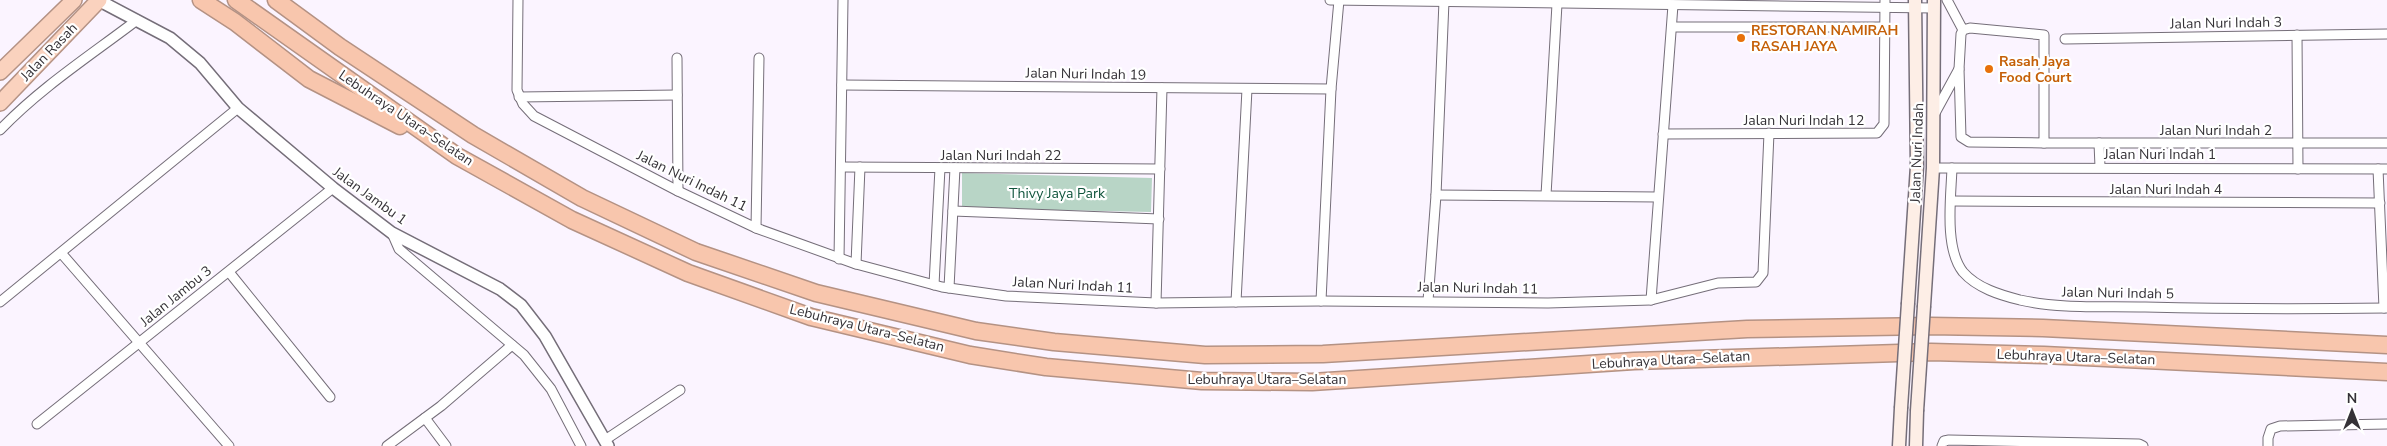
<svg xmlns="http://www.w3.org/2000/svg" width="2387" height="446" font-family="'Nunito Sans',sans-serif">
  <rect width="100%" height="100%" fill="#fbf4ff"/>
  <path fill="#b8d5c6" d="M962 173 1152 178 1151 212 962 208Z"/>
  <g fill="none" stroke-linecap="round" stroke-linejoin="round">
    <g stroke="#756e79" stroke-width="11">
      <g id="minor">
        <path d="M518 0 517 90 523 104 534 116 678 191 756 228 856 264 942 287 1006 296 1156 303 1321 301 1548 303 1651 300 1718 283 1756 282 1763 273 1769 133"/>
        <path d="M1330 0 1934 8"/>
        <path d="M1947 0 1963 30 1961 34 1959 69 1961 137 1969 142 2044 143V35L1970 28 1963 30"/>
        <path d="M1672 27H1884"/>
        <path d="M2297 35 2298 169"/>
        <path d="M2065 39 2387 34"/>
        <path d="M677 58 678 191"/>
        <path d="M842 85 1331 89"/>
        <path d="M519 97 677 95"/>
        <path d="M1935 113 1959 69"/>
        <path d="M0 130C40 88 91 55 137 20"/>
        <path d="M1663 134 1877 133 1884 124 1885 0"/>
        <path d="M2044 143H2387"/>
        <path d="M2099 143 2100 167"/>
        <path d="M842 167 1160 169"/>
        <path d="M1933 168 2387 169"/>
        <path d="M1952 168C1951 197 1944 248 1963 272 1977 288 2000 295 2020 300 2060 309 2104 306 2145 307 2225 309 2306 309 2387 308"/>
        <path d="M2378 169 2384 308"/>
        <path d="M1436 195 1657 197"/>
        <path d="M1546 195 1557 4"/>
        <path d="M1951 201 2380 203"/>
        <path d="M953 211 1159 219"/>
        <path d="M756 228 759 58"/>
        <path d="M392 233 399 249 524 355 551 389 581 446"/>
        <path d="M62 254 229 446"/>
        <path d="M839 259 843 0"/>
        <path d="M856 264 860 167"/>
        <path d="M229 272 330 397"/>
        <path d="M934 285 940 168"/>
        <path d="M949 288 955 168"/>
        <path d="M1651 300 1673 5"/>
        <path d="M1321 301 1331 89 1339 0"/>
        <path d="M1428 301 1436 195 1444 1"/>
        <path d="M0 302 238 108"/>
        <path d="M1236 302 1247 89"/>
        <path d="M1156 303 1162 88"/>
        <path d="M425 418 446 446"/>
        <path d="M37 424 333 188"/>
        <path d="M605 440 680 390"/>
        <path d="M387 446 441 406 512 345"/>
        <path d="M1942 446 1944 441 1949 440 2139 444 2143 446"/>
        <path d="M2268 446V438L2271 429 2280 426 2387 424"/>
      </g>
    </g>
    <g stroke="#756e79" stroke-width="14">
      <path id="tertiary" d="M98 0 170 38 200 63 238 108 333 188 392 233 500 289 521 305 545 336 608 446"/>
    </g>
    <g stroke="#756e79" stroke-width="15">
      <g id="secondary">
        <path d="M1908 303 1917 166 1915 0"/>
        <path d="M1924 306 1933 168 1934 0"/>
        <path d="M1899 446 1901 408"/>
        <path d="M1916 446 1917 411"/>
      </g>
    </g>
    <g stroke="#b49284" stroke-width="18">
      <g id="trunk">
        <path d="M0 72 74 0"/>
        <path d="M0 103 99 0"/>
      </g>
    </g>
    <g stroke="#b49284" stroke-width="19">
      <g id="motorway">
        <path d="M201 0 235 22 309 79 400 126"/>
        <path d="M236 0 457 156 572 220 688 273 811 317 970 355 1046 367 1202 381 1312 382 1634 361 1931 352 2044 355 2387 372"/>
        <path d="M276 0 340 47 473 135 582 198 696 252 816 293 976 331 1054 342 1205 355 1323 354 1747 329 1930 326 2043 328 2387 345"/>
      </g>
    </g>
    <use href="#minor" stroke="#fff" stroke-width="9"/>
    <use href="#tertiary" stroke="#fff" stroke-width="11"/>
    <use href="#secondary" stroke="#fdeee6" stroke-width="12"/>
    <use href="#trunk" stroke="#fad2be" stroke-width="15"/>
    <use href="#motorway" stroke="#f8c6ad" stroke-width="16"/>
    <g stroke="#756e79" stroke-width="15" stroke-linecap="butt">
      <g id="secondary-bridge">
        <path d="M1901 408 1908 303"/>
        <path d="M1917 411 1924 306"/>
      </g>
    </g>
    <use href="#secondary-bridge" stroke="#fdeee6" stroke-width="12"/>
  </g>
  <g fill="#e8710a" stroke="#fff" stroke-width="2">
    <circle cx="1741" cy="38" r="5"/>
    <circle cx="1989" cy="69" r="5"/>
  </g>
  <g text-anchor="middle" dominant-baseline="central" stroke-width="4.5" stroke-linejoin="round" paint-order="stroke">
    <g font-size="14" fill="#353237" stroke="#fff">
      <text transform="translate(2226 23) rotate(-1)">Jalan Nuri Indah 3</text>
      <text transform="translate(49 52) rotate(-46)">Jalan Rasah</text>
      <text transform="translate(1086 74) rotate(1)">Jalan Nuri Indah 19</text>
      <text transform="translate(406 118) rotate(34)">Lebuhraya Utara–Selatan</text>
      <text x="1804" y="120">Jalan Nuri Indah 12</text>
      <text x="2216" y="130">Jalan Nuri Indah 2</text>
      <text transform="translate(1917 153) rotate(-88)">Jalan Nuri Indah</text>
      <text x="2160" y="154">Jalan Nuri Indah 1</text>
      <text x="1001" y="155">Jalan Nuri Indah 22</text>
      <text transform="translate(692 181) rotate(26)">Jalan Nuri Indah 11</text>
      <text x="2166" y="189">Jalan Nuri Indah 4</text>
      <text transform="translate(370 196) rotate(36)">Jalan Jambu 1</text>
      <text transform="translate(1073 285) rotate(3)">Jalan Nuri Indah 11</text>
      <text transform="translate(1478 288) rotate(1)">Jalan Nuri Indah 11</text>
      <text transform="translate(2118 293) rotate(1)">Jalan Nuri Indah 5</text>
      <text transform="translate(176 296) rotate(-39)">Jalan Jambu 3</text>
      <text transform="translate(867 328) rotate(14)">Lebuhraya Utara–Selatan</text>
      <text transform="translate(2076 357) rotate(2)">Lebuhraya Utara–Selatan</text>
      <text transform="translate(1671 360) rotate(-3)">Lebuhraya Utara–Selatan</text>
      <text x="1267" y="379">Lebuhraya Utara–Selatan</text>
    </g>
    <g font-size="14" font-weight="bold" fill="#c56008" stroke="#fff" text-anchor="start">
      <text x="1751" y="30">RESTORAN NAMIRAH<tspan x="1751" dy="16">RASAH JAYA</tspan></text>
      <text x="1999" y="61">Rasah Jaya<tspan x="1999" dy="16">Food Court</tspan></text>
    </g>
    <g font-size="14" fill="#10543c" stroke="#fff">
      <text x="1057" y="193">Thivy Jaya Park</text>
    </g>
  </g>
  <g transform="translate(2352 411)" stroke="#ffffff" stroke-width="4" paint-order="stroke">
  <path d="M0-4L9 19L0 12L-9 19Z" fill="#353237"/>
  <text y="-8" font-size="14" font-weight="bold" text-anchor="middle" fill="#353237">N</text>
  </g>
</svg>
